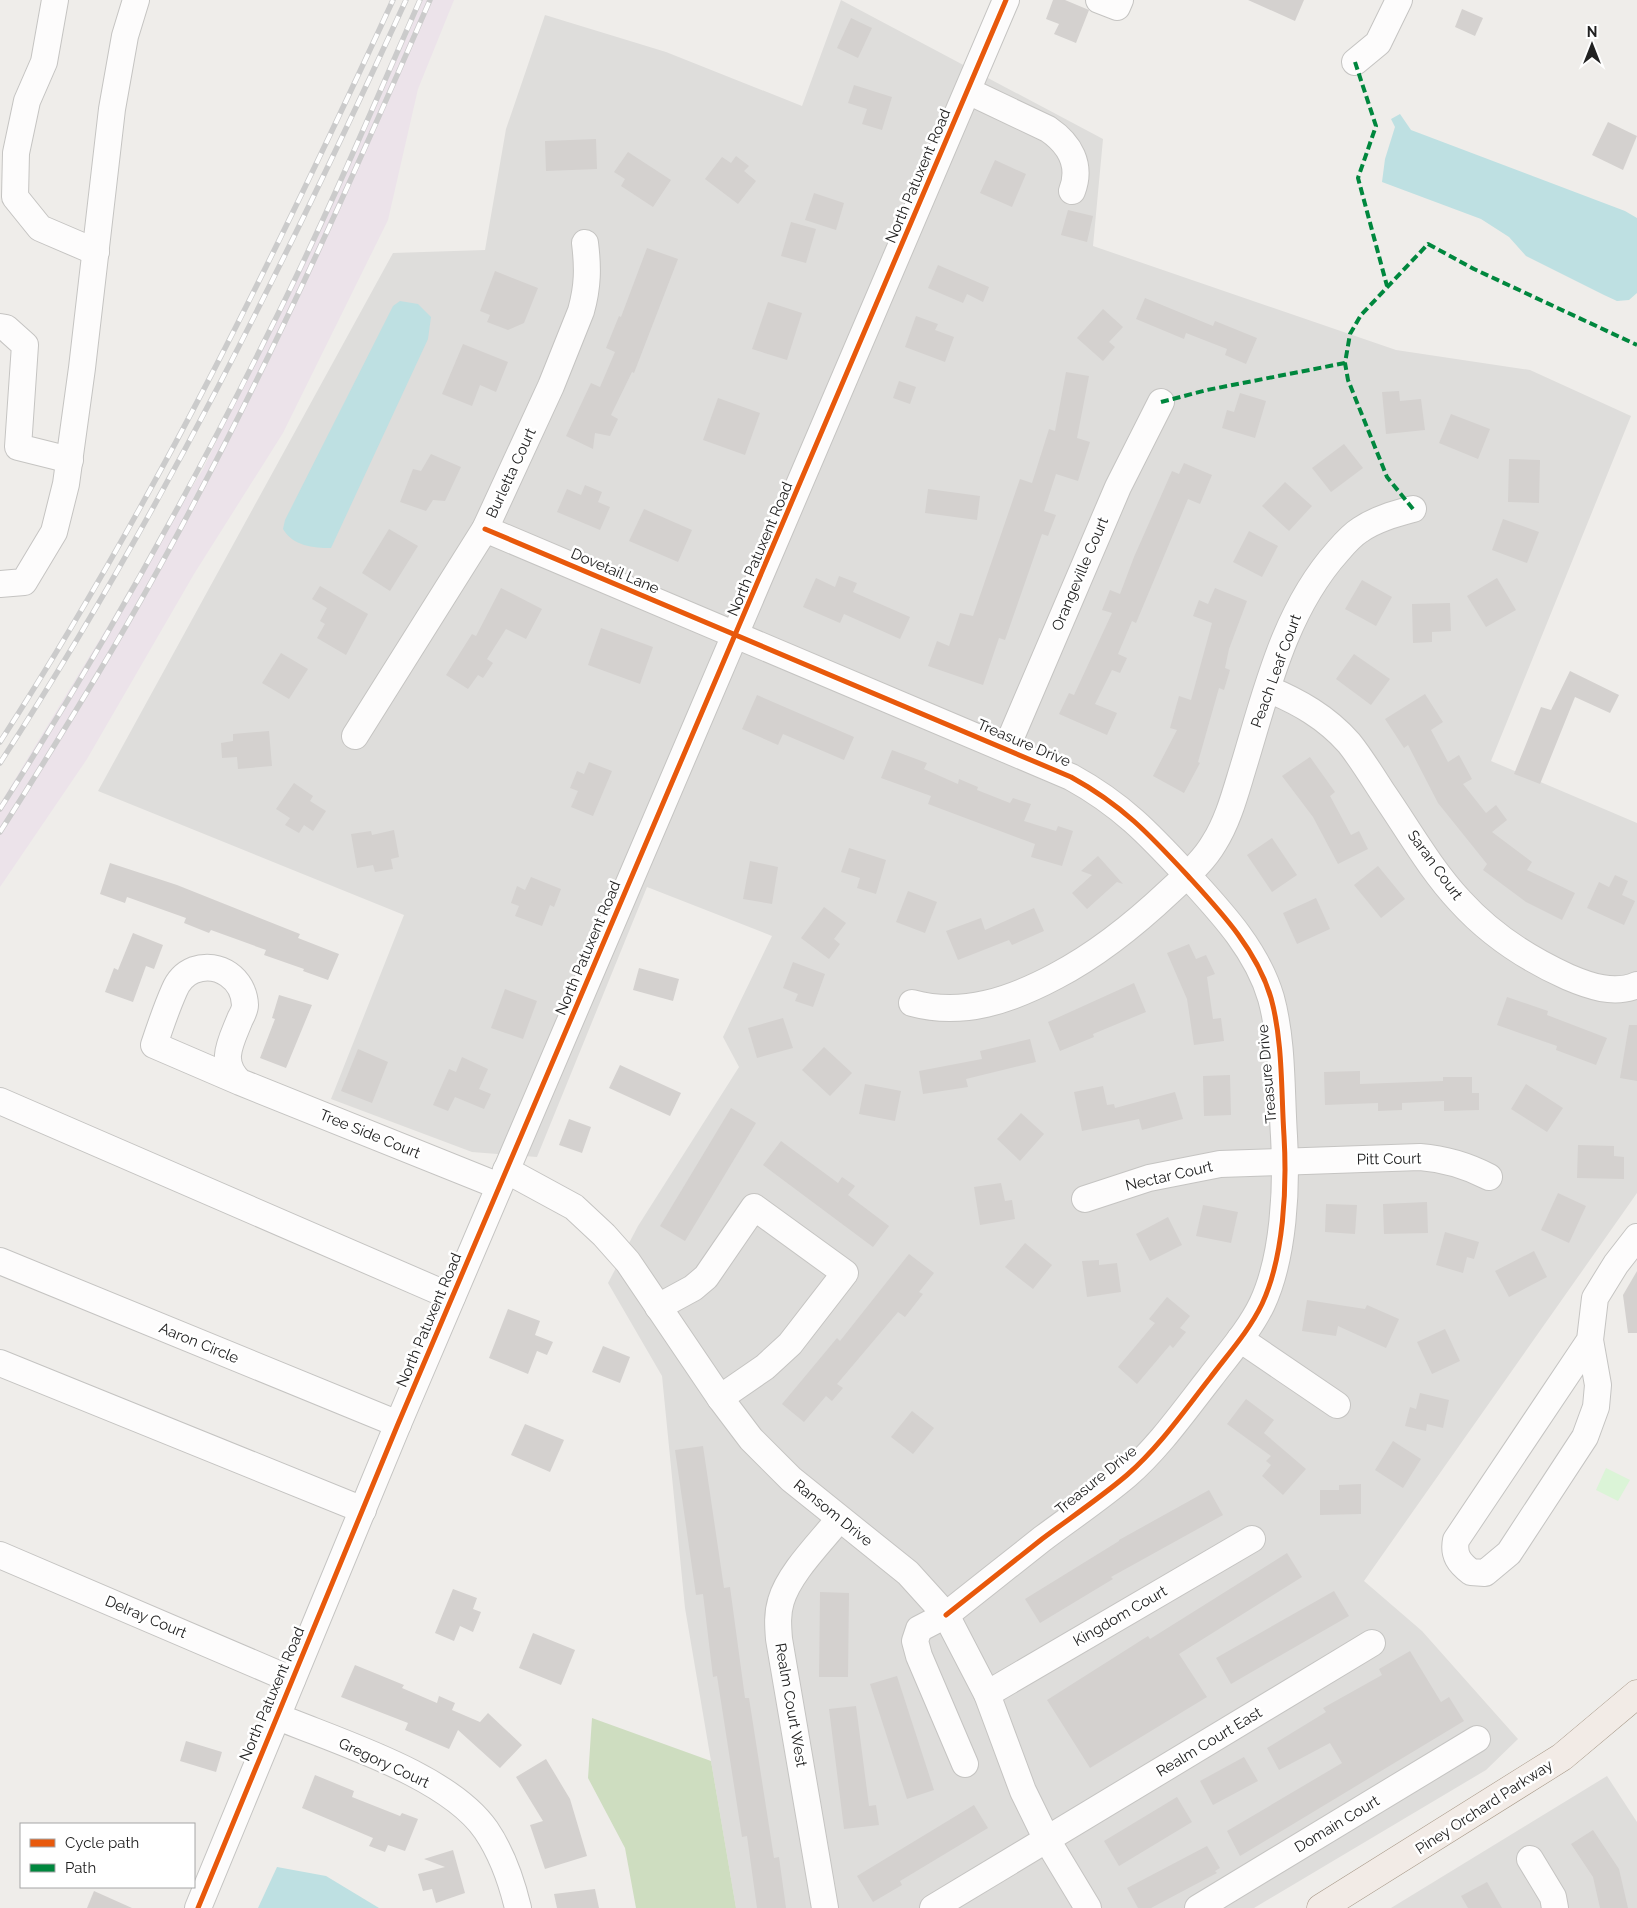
<svg xmlns="http://www.w3.org/2000/svg" width="1637" height="1908" font-family="Raleway,sans-serif">
  <rect width="100%" height="100%" fill="#efedea"/>
  <g fill="#dedddb">
    <path d="M841 0 1103 139 1093 246 1396 350 1530 370 1631 416 1491 761 1637 823V1193L1364 1581 1422 1631 1518 1739 1486 1770 1254 1908H736L685 1608 662 1376 608 1283 638 1226 739 1067 723 1037 772 936 647 887 537 1157 472 1152 331 1099 404 915 98 791 393 253 485 250 506 129 545 15 666 52 802 106Z"/>
    <path d="M1607 1776 1637 1822V1908H1391Z"/>
  </g>
  <path fill="#ece3ea" d="M423 0H454L418 89 388 220 283 433 194 574 87 759 0 887V804L203 469 360 143Z"/>
  <path fill="#ceddc0" d="M592 1718 711 1761 736 1908H636L625 1848 588 1778Z"/>
  <path fill="#dbf4d7" d="M1606 1468 1630 1480 1618 1501 1596 1490Z"/>
  <g fill="#bee0e2">
    <path d="M1400 114 1411 130 1625 211 1637 218V293L1629 300 1617 301 1604 295 1526 256 1509 237 1481 219 1382 182 1385 159 1395 127 1391 119Z"/>
    <path d="M400 301 418 304 431 317 428 339 331 548C313 548 293 546 283 529L285 520 393 306Z"/>
    <path d="M277 1867 326 1876 379 1908H258Z"/>
  </g>
  <g fill="#d4d1cf">
    <path d="M1053 0H1065L1089 10 1076 43 1054 34 1059 24 1046 19Z"/>
    <path d="M1248 0H1304L1295 21Z"/>
    <path d="M1462 9 1483 18 1475 36 1455 27Z"/>
    <path d="M851 18 872 28 858 58 837 48Z"/>
    <path d="M854 85 892 97 882 130 862 124 867 109 848 103Z"/>
    <path d="M1608 122 1637 136 1623 170 1592 155Z"/>
    <path d="M596 139 597 169 546 171 545 141Z"/>
    <path d="M628 152 671 180 653 207 621 186 625 179 614 172Z"/>
    <path d="M736 156 749 166 744 171 756 181 738 204 705 179 722 157 731 163Z"/>
    <path d="M995 160 1026 174 1012 207 980 193Z"/>
    <path d="M814 193 844 203 836 230 805 220Z"/>
    <path d="M1068 210 1093 216 1087 242 1061 235Z"/>
    <path d="M791 222 816 229 806 263 781 256Z"/>
    <path d="M647 248 678 259 634 373 632 372 611 415 618 419 610 436 595 433 593 449 566 436 591 383 600 387 615 352 606 348 619 316 621 317Z"/>
    <path d="M938 265 989 287 983 302 967 294 963 303 928 288Z"/>
    <path d="M495 271 538 288 524 323 508 330 487 322 490 315 480 311Z"/>
    <path d="M1145 298 1213 326 1215 321 1257 338 1246 364 1225 355 1227 349 1186 333 1184 339 1136 319Z"/>
    <path d="M768 302 802 313 787 360 752 349Z"/>
    <path d="M1103 309 1123 327 1109 342 1115 347 1103 361 1077 338Z"/>
    <path d="M916 316 938 324 935 330 954 337 945 362 905 347Z"/>
    <path d="M463 344 508 362 496 392 480 385 472 406 442 394Z"/>
    <path d="M1066 372 1089 376 1077 438 1090 442 1078 481 1056 474 1044 511 1056 515 1048 536 1042 534 1005 640 999 638 983 685 928 666 937 641 949 646 960 613 973 616 1020 479 1032 483 1049 429 1055 431Z"/>
    <path d="M899 381 916 387 910 404 893 398Z"/>
    <path d="M1399 391 1400 401 1421 399 1425 430 1386 434 1382 392Z"/>
    <path d="M1240 393 1266 401 1255 438 1222 428 1227 410 1234 412Z"/>
    <path d="M718 398 760 413 745 455 703 440Z"/>
    <path d="M1451 414 1490 429 1478 459 1439 443Z"/>
    <path d="M1344 444 1363 468 1331 492 1312 468Z"/>
    <path d="M431 454 461 467 445 501 433 500 426 511 400 502 413 469 421 471Z"/>
    <path d="M1509 459 1540 460 1539 503 1508 502Z"/>
    <path d="M1184 463 1212 475 1200 504 1188 499 1136 623 1132 621 1118 654 1127 658 1120 673 1112 670 1095 704 1117 713 1107 735 1059 714 1069 693 1074 695 1112 613 1102 610 1110 590 1120 594 1134 557 1172 471 1179 474Z"/>
    <path d="M1285 482 1312 506 1289 531 1262 506Z"/>
    <path d="M585 485 602 492 598 502 610 507 600 530 557 512 567 489 581 495Z"/>
    <path d="M928 489 980 496 977 520 925 513Z"/>
    <path d="M644 509 692 530 678 562 629 541Z"/>
    <path d="M1503 519 1539 532 1527 563 1492 550Z"/>
    <path d="M389 529 418 546 390 591 362 573Z"/>
    <path d="M1249 531 1278 546 1262 577 1233 562Z"/>
    <path d="M839 576 857 583 853 592 910 617 900 639 844 614 840 623 803 607 816 578 835 587Z"/>
    <path d="M1497 578 1516 610 1486 627 1467 596Z"/>
    <path d="M1362 580 1392 597 1376 626 1345 609Z"/>
    <path d="M320 586 368 614 346 655 317 638 325 624 320 621 327 608 312 599Z"/>
    <path d="M501 588 542 609 526 639 506 629 487 659 493 663 483 678 478 675 468 689 446 675 472 634 476 636Z"/>
    <path d="M1215 588 1247 601 1229 649 1225 668 1230 670 1224 690 1219 688 1198 762 1200 763 1184 793 1153 776 1177 730 1170 728 1179 696 1191 700 1212 623 1193 616 1199 600 1208 604Z"/>
    <path d="M1450 603 1451 631 1432 632V642L1413 643 1412 604Z"/>
    <path d="M601 628 653 647 640 684 588 665Z"/>
    <path d="M281 653 308 669 289 699 262 683Z"/>
    <path d="M1354 654 1390 679 1371 705 1336 679Z"/>
    <path d="M1570 671 1619 695 1610 713 1575 697 1540 784 1514 774 1541 707 1551 710Z"/>
    <path d="M1425 694 1443 722 1431 730 1448 762 1459 755 1472 779 1463 784 1486 813 1496 805 1507 820 1492 832 1532 862 1527 870 1575 893 1562 920 1526 902 1483 870 1487 864 1438 803 1408 745 1404 748 1385 719Z"/>
    <path d="M757 695 854 737 844 760 783 734 778 745 742 729Z"/>
    <path d="M269 731 272 766 238 769 237 757 222 758 221 743 233 741V734Z"/>
    <path d="M892 750 927 763 924 769 958 784 959 779 978 787 977 790 1010 803 1013 798 1031 804 1024 821 1056 831 1058 826 1073 831 1062 866 1031 857 1035 844 928 804 931 796 881 778Z"/>
    <path d="M1310 757 1335 792 1330 796 1351 835 1359 831 1368 849 1338 864 1313 817 1282 776Z"/>
    <path d="M589 762 612 771 593 816 571 807 578 791 570 788 577 771 584 774Z"/>
    <path d="M294 783 313 796 310 801 326 811 313 831 304 825 299 833 285 825 290 818 276 809Z"/>
    <path d="M394 830 399 857 391 859 393 869 375 872 373 865 357 868 351 834 371 831 372 835Z"/>
    <path d="M1272 838 1297 875 1272 892 1247 855Z"/>
    <path d="M849 848 886 860 876 894 857 888 860 878 841 872Z"/>
    <path d="M1098 856 1123 884 1117 882 1087 909 1072 893 1092 875 1081 871Z"/>
    <path d="M750 861 778 867 772 904 743 899Z"/>
    <path d="M110 863 177 885 300 934 298 938 339 954 328 980 303 971 304 969 264 955 266 950 211 930 209 933 184 923 186 918 127 897 125 903 100 894Z"/>
    <path d="M1378 866 1405 899 1381 918 1354 885Z"/>
    <path d="M1615 875 1628 881 1622 895 1635 901 1624 925 1587 908 1599 882 1609 887Z"/>
    <path d="M531 877 561 889 554 907 550 905 542 926 515 916 519 906 511 903 517 886 525 890Z"/>
    <path d="M908 891 937 902 925 933 896 922Z"/>
    <path d="M1316 898 1330 929 1297 944 1283 913Z"/>
    <path d="M824 907 846 923 834 939 840 944 829 959 801 938Z"/>
    <path d="M1034 908 1044 931 1012 945 1009 940 958 960 946 931 981 918 985 930Z"/>
    <path d="M133 933 163 945 154 969 146 966 133 1002 105 992 114 968 118 970Z"/>
    <path d="M1189 944 1196 959 1206 955 1215 974 1207 977 1213 1019 1221 1018 1224 1041 1194 1045 1187 999 1167 953Z"/>
    <path d="M793 962 825 974 813 1007 795 1001 798 994 783 988Z"/>
    <path d="M639 968 679 979 673 1001 633 990Z"/>
    <path d="M1134 983 1146 1012 1093 1034 1094 1037 1060 1051 1048 1022Z"/>
    <path d="M505 989 537 1001 523 1039 491 1028Z"/>
    <path d="M279 995 312 1005 286 1068 260 1058 275 1019 272 1018Z"/>
    <path d="M1507 997 1548 1011 1547 1015 1607 1038 1596 1065 1556 1050 1557 1046 1497 1025Z"/>
    <path d="M783 1018 793 1048 757 1058 748 1028Z"/>
    <path d="M1629 1025H1637V1081L1620 1078Z"/>
    <path d="M1030 1039 1036 1062 966 1079 968 1087 923 1094 919 1071 982 1059 980 1051Z"/>
    <path d="M824 1047 852 1073 830 1096 802 1070Z"/>
    <path d="M358 1049 388 1062 372 1103 341 1091Z"/>
    <path d="M462 1057 488 1069 479 1089 491 1094 484 1109 455 1097 448 1111 433 1105 449 1069 456 1072Z"/>
    <path d="M620 1065 681 1093 670 1116 609 1088Z"/>
    <path d="M1360 1071V1084L1443 1081V1077H1472V1093H1479V1110L1444 1111V1101L1402 1103V1110L1378 1111V1103L1325 1105 1324 1072Z"/>
    <path d="M1230 1075 1231 1115 1204 1116 1203 1076Z"/>
    <path d="M865 1084 901 1091 895 1121 859 1114Z"/>
    <path d="M1526 1084 1563 1108 1547 1132 1511 1109Z"/>
    <path d="M1103 1086 1107 1105 1114 1104 1115 1108 1175 1092 1183 1119 1142 1130 1139 1119 1082 1131 1074 1092Z"/>
    <path d="M731 1108 756 1123 685 1241 660 1226Z"/>
    <path d="M1021 1113 1044 1134 1020 1161 997 1139Z"/>
    <path d="M569 1119 591 1127 582 1153 559 1145Z"/>
    <path d="M781 1141 838 1183 842 1177 855 1186 848 1195 889 1226 873 1247 763 1165Z"/>
    <path d="M1578 1145 1614 1146V1156L1624 1157V1179L1577 1178Z"/>
    <path d="M1001 1183 1005 1201 1012 1200 1015 1219 980 1225 974 1187Z"/>
    <path d="M1558 1193 1586 1206 1569 1243 1541 1230Z"/>
    <path d="M1427 1202 1428 1233 1384 1234 1383 1204Z"/>
    <path d="M1326 1204 1357 1205 1355 1234 1325 1232Z"/>
    <path d="M1203 1205 1238 1212 1231 1243 1196 1236Z"/>
    <path d="M1168 1217 1182 1245 1150 1261 1136 1234Z"/>
    <path d="M1445 1232 1479 1242 1474 1259 1467 1257 1463 1273 1436 1265Z"/>
    <path d="M1025 1243 1052 1265 1033 1289 1005 1267Z"/>
    <path d="M1534 1251 1547 1277 1509 1297 1495 1271Z"/>
    <path d="M909 1254 934 1273 919 1292 923 1294 905 1317 898 1312 837 1384 843 1388 832 1401 826 1396 804 1422 782 1404 837 1338 840 1341Z"/>
    <path d="M1099 1260V1265L1117 1263 1121 1292 1087 1297 1082 1261Z"/>
    <path d="M1637 1271V1333H1628L1623 1295Z"/>
    <path d="M1167 1297 1190 1316 1180 1328 1186 1332 1173 1348 1170 1345 1137 1384 1118 1367 1155 1323 1149 1319Z"/>
    <path d="M1307 1300 1365 1309 1367 1305 1399 1319 1386 1348 1338 1326 1336 1336 1302 1331Z"/>
    <path d="M508 1309 540 1321 535 1335 553 1342 547 1355 537 1351 528 1374 489 1358Z"/>
    <path d="M1445 1329 1460 1361 1432 1374 1417 1342Z"/>
    <path d="M603 1346 630 1357 620 1383 592 1372Z"/>
    <path d="M1420 1393 1449 1400 1443 1428 1427 1424 1426 1431 1405 1426 1410 1407 1416 1409Z"/>
    <path d="M1246 1399 1274 1420 1264 1433 1306 1469 1283 1495 1262 1476 1271 1465 1266 1461 1271 1456 1227 1424Z"/>
    <path d="M912 1411 934 1428 913 1454 891 1437Z"/>
    <path d="M525 1424 564 1440 550 1472 511 1455Z"/>
    <path d="M1393 1441 1421 1459 1403 1488 1375 1470Z"/>
    <path d="M703 1446 724 1588 730 1587 745 1698H749L774 1858 779 1857 786 1908H757L747 1836 742 1837 717 1676 713 1677 703 1594 696 1595 675 1450Z"/>
    <path d="M1361 1484V1514L1320 1515V1490H1339V1485Z"/>
    <path d="M1209 1490 1223 1515 1111 1577 1113 1579 1040 1623 1025 1599 1119 1541V1540Z"/>
    <path d="M1287 1553 1302 1577 1179 1654 1207 1697 1090 1768 1047 1700 1148 1636 1150 1639Z"/>
    <path d="M453 1589 477 1598 473 1609 481 1612 473 1632 460 1626 454 1641 435 1633Z"/>
    <path d="M1334 1591 1349 1616 1231 1684 1216 1658Z"/>
    <path d="M820 1592 849 1593 848 1677H819Z"/>
    <path d="M533 1633 575 1650 561 1685 519 1668Z"/>
    <path d="M1410 1651 1441 1702 1449 1697 1464 1721 1240 1856 1227 1831 1342 1763 1330 1743 1279 1770 1267 1748 1326 1712 1323 1708 1382 1675 1379 1669Z"/>
    <path d="M355 1665 404 1685 402 1688 437 1703 439 1696 455 1703 452 1710 480 1722 488 1713 522 1745 500 1768 458 1730 449 1749 405 1730 408 1723 341 1697Z"/>
    <path d="M897 1676 934 1790 907 1799 870 1684Z"/>
    <path d="M856 1706 869 1806 876 1805 879 1825 844 1829 829 1709Z"/>
    <path d="M186 1741 222 1752 216 1772 180 1761Z"/>
    <path d="M1244 1757 1258 1781 1213 1805 1200 1781Z"/>
    <path d="M546 1759 570 1799 587 1856 545 1869 530 1825 543 1821 516 1777Z"/>
    <path d="M315 1775 354 1791 352 1797 400 1816 402 1813 418 1819 405 1851 388 1845 385 1852 369 1846 373 1838 302 1808Z"/>
    <path d="M1177 1797 1192 1822 1119 1866 1104 1841Z"/>
    <path d="M974 1805 988 1828 900 1881 902 1885 873 1902 857 1876Z"/>
    <path d="M1593 1830 1619 1869 1628 1908H1600L1593 1877 1571 1844Z"/>
    <path d="M1207 1846 1220 1868 1215 1871 1217 1873 1151 1908H1138L1127 1888Z"/>
    <path d="M453 1850 465 1893 436 1903 432 1889 423 1891 418 1874 445 1867 424 1859Z"/>
    <path d="M1487 1882 1502 1908H1468L1461 1896Z"/>
    <path d="M595 1889 599 1908H557L554 1894Z"/>
    <path d="M94 1891 132 1908H87Z"/>
  </g>
  <g fill="none" stroke-linecap="round" stroke-linejoin="round">
    <g stroke="#c5c4c2" stroke-width="28">
      <g id="minor">
        <path d="M55 0 44 62 27 101 16 153 15 197 40 228 96 252"/>
        <path d="M1099 0 1117 7 1120 0"/>
        <path d="M1355 62 1378 43 1399 0"/>
        <path d="M968 91 1048 129C1070 144 1082 165 1072 191"/>
        <path d="M0 327 6 328 25 345 18 447 70 460"/>
        <path d="M485 529 1071 777C1122 805 1149 834 1188 876 1221 912 1257 950 1271 998 1283 1042 1281 1090 1284 1136 1287 1187 1284 1257 1262 1304 1249 1331 1228 1354 1210 1378 1184 1411 1159 1447 1127 1475 1100 1498 1070 1518 1042 1539 1010 1564 978 1590 946 1615L919 1629 915 1641 919 1656 965 1764"/>
        <path d="M0 584 24 582 54 532 66 484 82 368 112 109 125 36 136 0"/>
        <path d="M1268 689C1299 702 1326 717 1349 743 1361 758 1372 776 1383 793 1408 829 1430 869 1460 901 1489 933 1528 959 1568 977 1589 986 1614 995 1637 985"/>
        <path d="M355 736 485 529 551 386 581 311C588 286 588 267 585 243"/>
        <path d="M1006 749 1118 487 1161 402"/>
        <path d="M912 1003C963 1017 1011 1000 1056 976 1098 954 1135 924 1170 891 1185 877 1203 862 1214 843 1228 821 1235 794 1243 768 1266 693 1284 611 1338 551 1344 544 1352 535 1360 530 1376 519 1395 514 1413 509"/>
        <path d="M240 1082 154 1045C160 1027 166 1009 174 991 178 981 184 974 194 970 219 961 244 979 245 1005 245 1010 242 1015 240 1019 231 1042 218 1062 240 1082L499 1186"/>
        <path d="M0 1101 452 1297"/>
        <path d="M506 1170 574 1207 604 1235 628 1262 720 1398 751 1439 791 1479 908 1573 946 1615 987 1694 1023 1791 1047 1840 1088 1908"/>
        <path d="M1085 1199 1149 1178 1220 1164 1420 1157C1446 1159 1466 1165 1489 1177"/>
        <path d="M0 1261 398 1424"/>
        <path d="M658 1307 693 1288 706 1277 754 1207 845 1273 790 1344 765 1367 720 1398"/>
        <path d="M1240 1339 1337 1405"/>
        <path d="M1590 1340 1456 1540C1453 1555 1459 1563 1471 1572L1485 1573 1509 1553 1585 1437 1596 1407 1598 1385 1590 1340 1595 1298 1616 1264 1637 1237"/>
        <path d="M0 1363 363 1510"/>
        <path d="M0 1555 292 1680"/>
        <path d="M987 1694 1252 1539"/>
        <path d="M276 1716C338 1742 448 1775 486 1830 501 1852 512 1883 518 1908"/>
        <path d="M1530 1859 1553 1897 1555 1908"/>
        <path d="M198 1908 398 1424 1006 0"/>
        <path d="M825 1908 779 1639C778 1626 777 1614 781 1601 789 1573 821 1542 839 1519"/>
        <path d="M933 1908 1372 1643"/>
        <path d="M1198 1908 1477 1739"/>
      </g>
    </g>
    <g stroke="#a69786" stroke-width="29">
      <path id="major" d="M1321 1908 1562 1757 1637 1694"/>
    </g>
    <use href="#minor" stroke="#fdfcfc" stroke-width="26"/>
    <use href="#major" stroke="#f2ebe6" stroke-width="28"/>
    <g stroke="#cbcbcb" stroke-width="5.5">
      <g id="rail">
        <path d="M0 742C152 507 276 254 393 0"/>
        <path d="M0 763C158 520 285 263 406 0"/>
        <path d="M0 809C98 656 187 497 268 334 323 225 371 112 420 0"/>
        <path d="M0 832C68 725 135 616 194 503 281 339 356 170 430 0"/>
      </g>
    </g>
    <use href="#rail" stroke="#fff" stroke-width="4" stroke-dasharray="11" stroke-linecap="butt"/>
    <g stroke="#00873e" stroke-width="4" stroke-dasharray="8 4" stroke-linecap="butt">
      <path d="M1355 62 1376 126 1358 178 1387 286"/>
      <path d="M1161 402 1207 390 1345 363"/>
      <path d="M1413 509 1387 477 1348 380 1345 363 1350 334 1361 315 1428 244 1474 269 1637 345"/>
    </g>
    <g stroke="#fff" stroke-width="8">
      <g id="cycleway">
        <path d="M485 529 1071 777C1122 805 1149 834 1188 876 1221 912 1257 950 1271 998 1283 1042 1281 1090 1284 1136 1287 1187 1284 1257 1262 1304 1249 1331 1228 1354 1210 1378 1184 1411 1159 1447 1127 1475 1100 1498 1070 1518 1042 1539 1010 1564 978 1590 946 1615"/>
        <path d="M198 1908 398 1424 1006 0"/>
      </g>
    </g>
    <use href="#cycleway" stroke="#e8590c" stroke-width="5"/>
  </g>
  <g text-anchor="middle" dominant-baseline="central" stroke-width="5" stroke-linejoin="round" paint-order="stroke">
    <g font-size="15" fill="#212121" stroke="#fff">
      <text transform="translate(918 176) rotate(-67)">North Patuxent Road</text>
      <text transform="translate(511 473) rotate(-65)">Burletta Court</text>
      <text transform="translate(760 549) rotate(-67)">North Patuxent Road</text>
      <text transform="translate(615 571) rotate(23)">Dovetail Lane</text>
      <text transform="translate(1080 574) rotate(-67)">Orangeville Court</text>
      <text transform="translate(1276 671) rotate(-70)">Peach Leaf Court</text>
      <text transform="translate(1024 743) rotate(23)">Treasure Drive</text>
      <text transform="translate(1435 865) rotate(54)">Saran Court</text>
      <text transform="translate(588 948) rotate(-67)">North Patuxent Road</text>
      <text transform="translate(1267 1074) rotate(-95)">Treasure Drive</text>
      <text transform="translate(370 1134) rotate(22)">Tree Side Court</text>
      <text transform="translate(1389 1159) rotate(-1)">Pitt Court</text>
      <text transform="translate(1169 1176) rotate(-13)">Nectar Court</text>
      <text transform="translate(429 1320) rotate(-67)">North Patuxent Road</text>
      <text transform="translate(199 1343) rotate(22)">Aaron Circle</text>
      <text transform="translate(1096 1480) rotate(-39)">Treasure Drive</text>
      <text transform="translate(833 1513) rotate(39)">Ransom Drive</text>
      <text transform="translate(1120 1616) rotate(-30)">Kingdom Court</text>
      <text transform="translate(146 1617) rotate(23)">Delray Court</text>
      <text transform="translate(272 1694) rotate(-67)">North Patuxent Road</text>
      <text transform="translate(791 1705) rotate(80)">Realm Court West</text>
      <text transform="translate(1209 1742) rotate(-31)">Realm Court East</text>
      <text transform="translate(384 1763) rotate(25)">Gregory Court</text>
      <text transform="translate(1484 1807) rotate(-33)">Piney Orchard Parkway</text>
      <text transform="translate(1337 1824) rotate(-31)">Domain Court</text>
    </g>
  </g>
  <rect x="20" y="1823" width="175" height="65" fill="#ffffff" stroke="#a6a6a6"/>
  <rect x="30" y="1839" width="25" height="8" fill="#e8590c" stroke="#a6a6a6"/>
  <text x="65" y="1848" font-size="15" fill="#212121">Cycle path</text>
  <rect x="30" y="1864" width="25" height="8" fill="#00873e" stroke="#a6a6a6"/>
  <text x="65" y="1873" font-size="15" fill="#212121">Path</text>
  <g transform="translate(1592 45)" stroke="#ffffff" stroke-width="4" paint-order="stroke">
  <path d="M0-4L9 19L0 12L-9 19Z" fill="#212121"/>
  <text y="-8" font-size="14" font-weight="bold" text-anchor="middle" fill="#212121">N</text>
  </g>
</svg>
